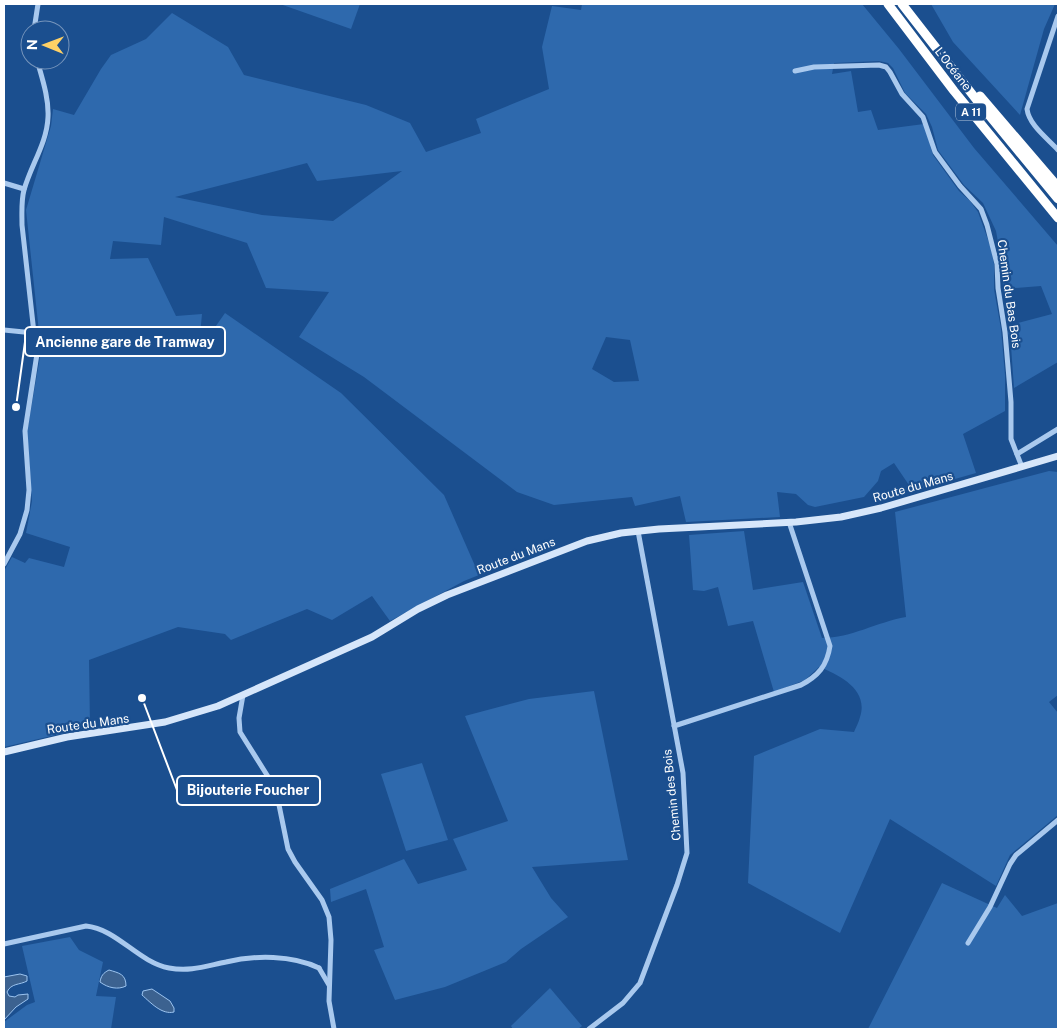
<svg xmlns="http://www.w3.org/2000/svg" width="1062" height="1033" font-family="'Public Sans',sans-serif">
  <rect width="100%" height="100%" fill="#1b4f8f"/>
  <g fill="#2e69ad" fill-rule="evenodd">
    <path d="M280 4H360L351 29Z"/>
    <path d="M582 4H862L899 49 974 148 1058 246V362L1014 388 1011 346 1007 326 1052 314 1041 286 1003 289 1002 264 996 231 983 203 964 185 938 150 932 127 926 114 905 93 893 68 888 63 879 61 834 63 832 74 851 71 858 112 871 110 878 130 924 124 933 155 959 191 970 201 978 212 991 248 994 264V289L1001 329 1005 375V411L963 434 976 473 913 491 894 463 881 471 878 481 864 497 815 507 808 505 796 494 777 492 780 517 686 522 680 496 635 506 632 497 554 505 517 492 364 377 299 337 329 292 266 288 247 243 164 217 161 245 113 241 110 259 148 258 176 316 202 314 200 335 211 333 225 313 341 393 444 495 479 575 464 581 390 621 372 596 332 620 307 609 231 640 225 634 178 627 89 660 90 727 4 747V571L12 557 25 563 29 558 64 567 70 547 26 533 32 501 27 432 41 351 26 210 51 126 53 109 74 115 101 69 111 55 146 39 172 13 228 47 244 75 366 105 410 123 426 152 481 133 476 119 549 89 542 47 552 6 581 10ZM307 163 317 181 402 171 333 221 262 215 175 197ZM606 337 630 340 639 381 614 382 592 369Z"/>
    <path d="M931 4H1055L1044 29 1020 115 953 42Z"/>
    <path d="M1049 471 1058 472V695L1049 702 1058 713V815L1010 855 996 886 890 819 840 933 748 883 754 756 820 729 854 732C856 727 859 722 860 717 869 690 840 675 819 667L805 680 774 692 753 621 728 626 718 587 704 591 693 590 689 535 744 531 753 590 803 582 822 638C851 638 877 622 906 617L895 512Z"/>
    <path d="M594 691 628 860 532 867 551 898 568 917 521 949 506 962 445 987 395 1000 374 950 384 947 366 889 331 902 330 889 404 859 418 884 467 870 453 839 508 821 465 716 529 699Z"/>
    <path d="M422 763 448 840 406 851 381 774Z"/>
    <path d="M942 883 997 908 1005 895 1022 916 1058 903V1029H868Z"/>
    <path d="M70 937 79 950 103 962 96 996 116 997 111 1029H4V1022L27 1005 35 1002 22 946Z"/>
    <path d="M550 988 582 1026 578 1029H513L511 1026Z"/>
  </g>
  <g fill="#3c6290" stroke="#9cc4f0">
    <path d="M109 970C119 973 126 974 126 986 118 990 108 988 100 982 101 976 103 973 109 970Z"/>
    <path d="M20 974 27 976V981C20 985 11 983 7 992L9 996 15 997 18 995 28 994V999L16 1007 4 1020V977Z"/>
    <path d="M152 989 170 1001 174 1008V1012C162 1015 151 1003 142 995L143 991Z"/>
  </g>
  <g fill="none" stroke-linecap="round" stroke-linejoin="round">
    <g stroke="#a9c9ee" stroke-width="5">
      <path d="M1058 16 1027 109C1029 125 1047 138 1058 150"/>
      <path d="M34 30 38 4"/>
      <path d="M795 71 814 67 879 65 886 67 890 72 902 94 923 117 935 152 960 186 981 209 987 225 997 264 998 288 1005 332 1011 402V439L1022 467"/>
      <path d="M4 183 24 189"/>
      <path d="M4 330 34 333"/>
      <path d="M34 333 22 225C22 213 21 201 24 190 31 165 47 143 48 117 49 98 42 78 37 60"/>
      <path d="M1017 454 1058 429"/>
      <path d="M4 564 20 534 27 510 29 490 25 431 39 341 34 333"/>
      <path d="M243 695 239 718 240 732 272 783 279 805 288 849 295 862 322 900 329 917 331 940 329 1001 334 1029"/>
      <path d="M674 726 801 685C818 676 827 666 830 646L789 522"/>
      <path d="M968 943 990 907 1010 864 1016 855 1058 820"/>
      <path d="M4 944 86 926C117 929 138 962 169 968 190 972 206 966 226 962 255 955 292 955 319 968"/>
      <path d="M319 968 329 985"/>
      <path d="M589 1029 623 1003 640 983 677 885 687 853 683 773 638 531"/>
    </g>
    <path stroke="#d6e6fa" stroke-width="7" d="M4 752 67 737 165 722 218 706 372 637 418 609 447 595 587 541 621 533 659 529 796 522 841 517 881 508 1058 456"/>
    <g stroke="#fff" stroke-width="9">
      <path d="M888 4 954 91 1058 218"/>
      <path d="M902 4 979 103 1058 199"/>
      <path d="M980 96 1058 187"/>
    </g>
  </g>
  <g text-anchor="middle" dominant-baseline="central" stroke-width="4.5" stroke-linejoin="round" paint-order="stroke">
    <rect fill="#1b4f8f" stroke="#bbcadd" stroke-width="1" x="956" y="103.5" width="30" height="17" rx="4"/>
    <g font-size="11" font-weight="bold" fill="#fff">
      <text x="971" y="112">A 11</text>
    </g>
    <g font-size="12" fill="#fff" stroke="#1b4f8f">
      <text transform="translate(953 69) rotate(52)">L’Océane</text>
      <text transform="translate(1009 294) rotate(82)">Chemin du Bas Bois</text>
      <text transform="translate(913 487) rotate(-16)">Route du Mans</text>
      <text transform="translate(516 556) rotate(-21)">Route du Mans</text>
      <text transform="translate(88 724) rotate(-8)">Route du Mans</text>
      <text transform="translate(672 795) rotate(-96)">Chemin des Bois</text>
    </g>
  </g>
  <path fill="none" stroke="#fff" stroke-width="2" d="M16 407L25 342M142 698L177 790"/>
  <g fill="#fff" stroke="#1b4f8f" stroke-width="2">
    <circle cx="16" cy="407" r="5"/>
    <circle cx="142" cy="698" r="5"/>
  </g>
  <g fill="#1b4f8f" stroke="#fff" stroke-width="2">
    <rect x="25" y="327" width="200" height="29" rx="5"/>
    <rect x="177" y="776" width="143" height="29" rx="5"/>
  </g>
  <g font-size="14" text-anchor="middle" font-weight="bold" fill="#fff">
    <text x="125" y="347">Ancienne gare de Tramway</text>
    <text x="248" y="795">Bijouterie Foucher</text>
  </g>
  <rect width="1062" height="1033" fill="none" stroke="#ffffff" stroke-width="10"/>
  <g transform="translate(45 45) rotate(271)"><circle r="24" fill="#1b4f8f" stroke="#7695bc"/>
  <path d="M0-4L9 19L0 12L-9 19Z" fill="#ffd166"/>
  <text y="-8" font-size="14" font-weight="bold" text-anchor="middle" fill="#ffffff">N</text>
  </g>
</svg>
